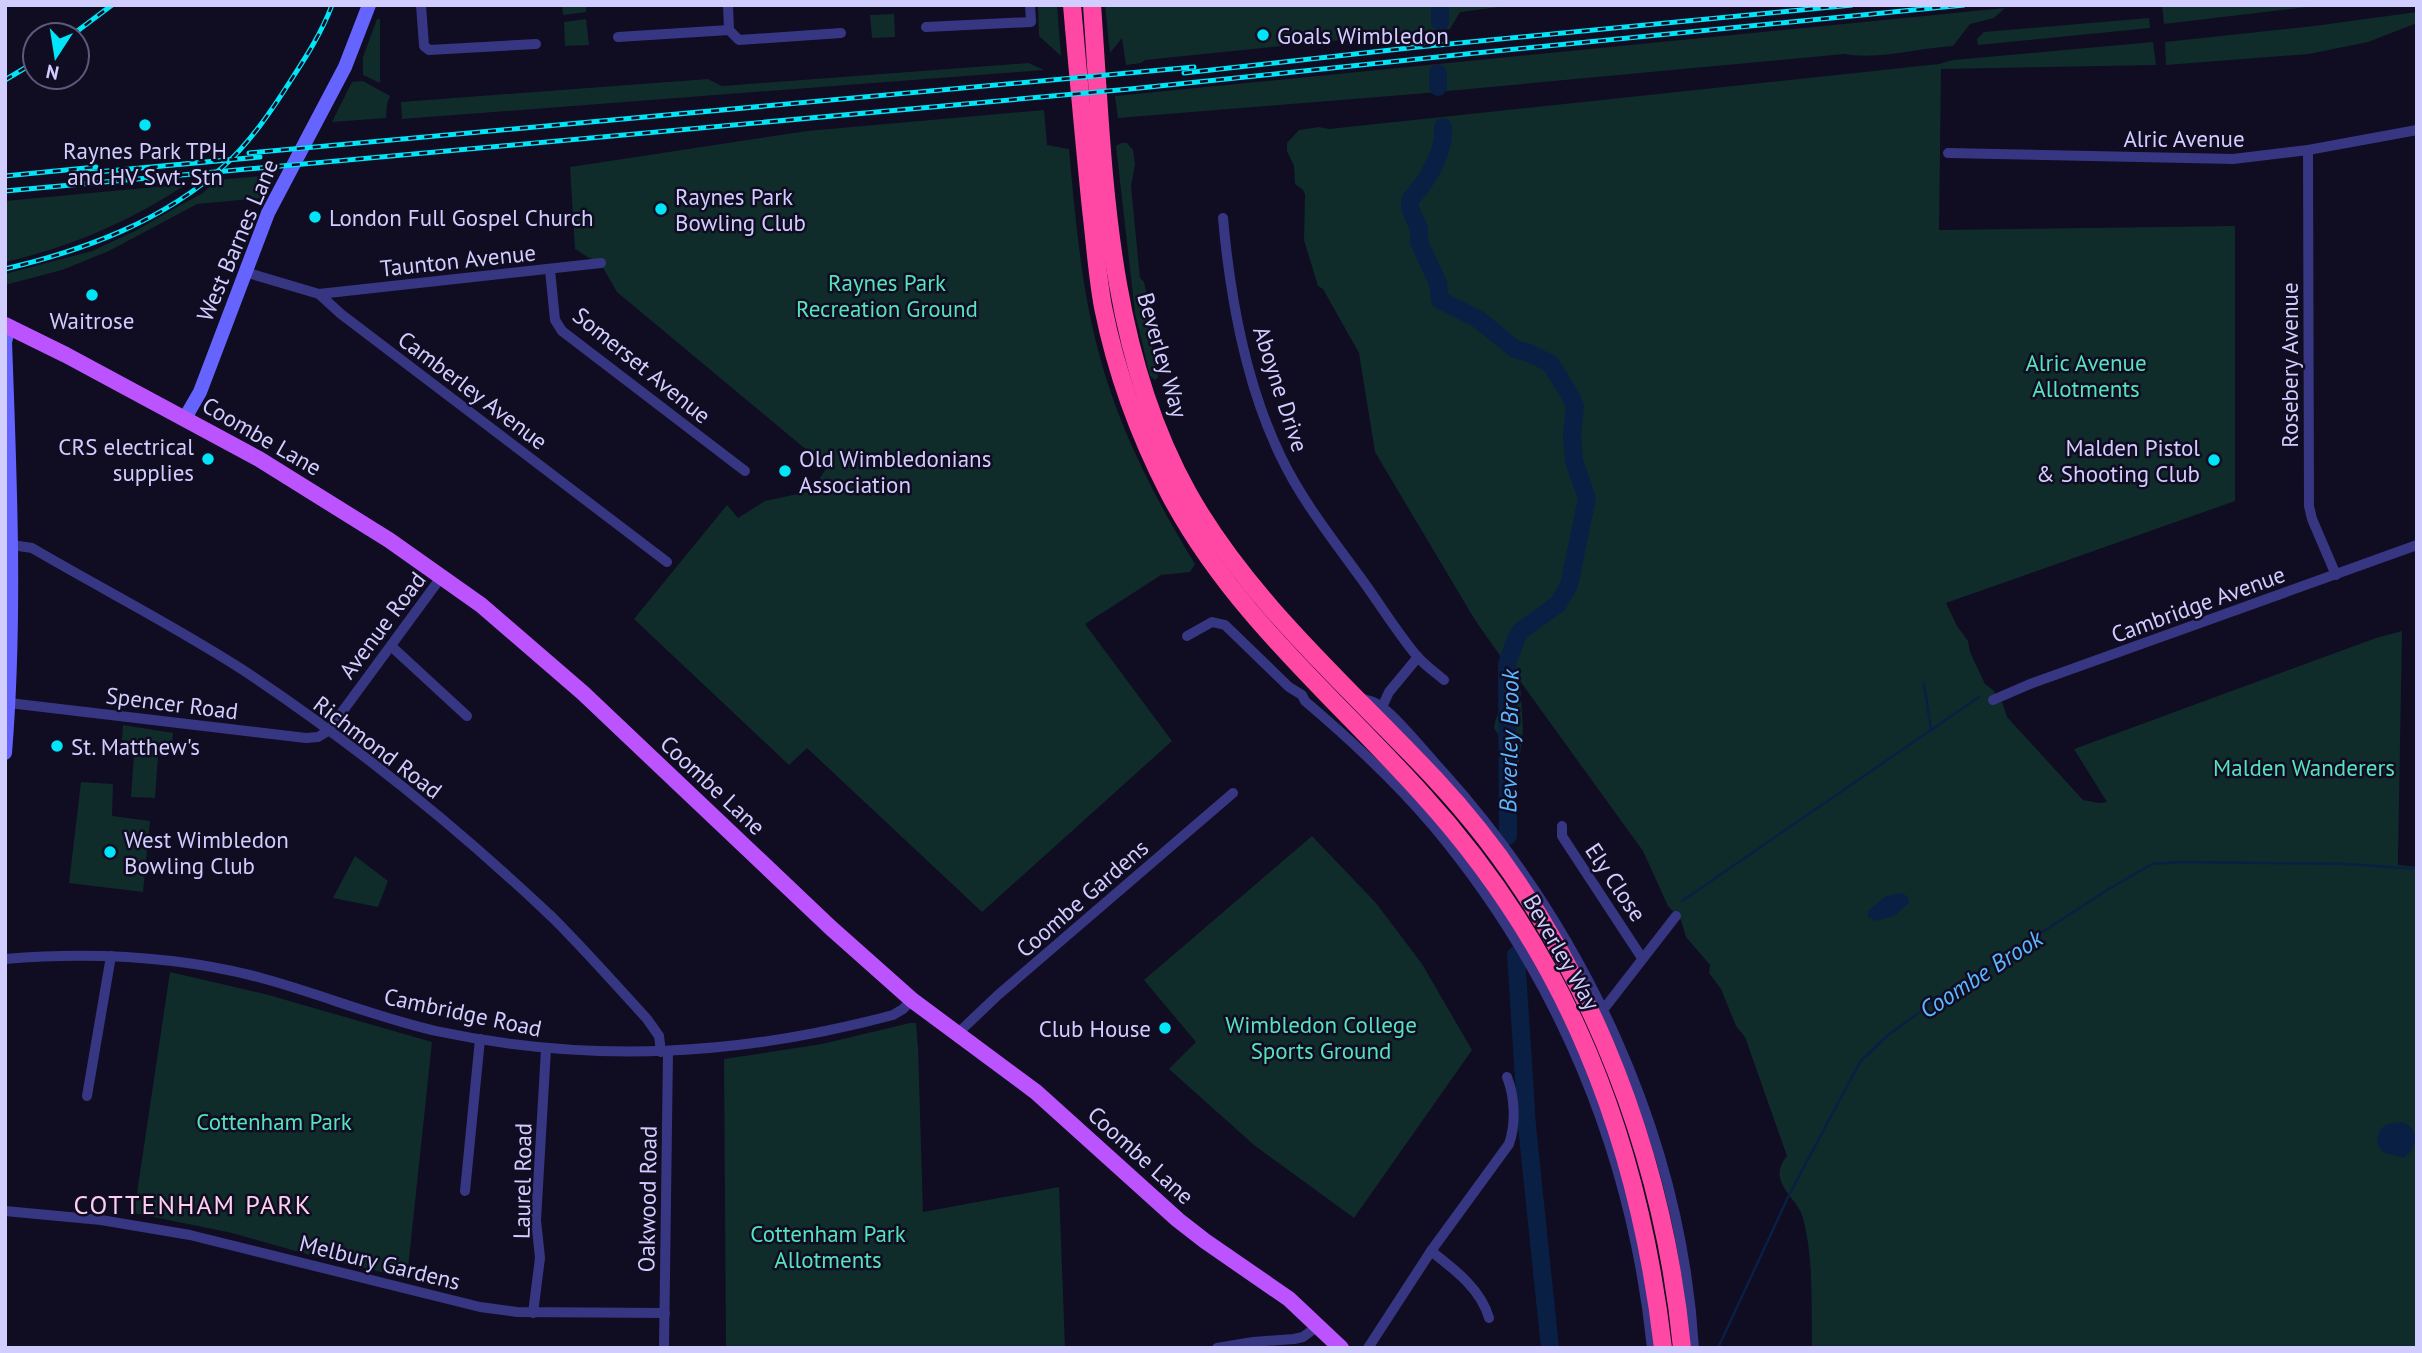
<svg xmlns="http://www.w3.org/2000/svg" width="2422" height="1353" font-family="'PT Sans',sans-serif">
  <rect width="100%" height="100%" fill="#100c22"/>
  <g fill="#0f2c2a">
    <path d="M562 5H586V12L563 15Z"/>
    <path d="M1038 5H1057L1061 56 1039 36Z"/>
    <path d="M1105 5H1515L1460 12 1450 29 1145 60 1141 63 1126 65 1122 38 1110 53Z"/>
    <path d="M2162 5H2324L2164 24Z"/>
    <path d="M2005 8 1994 18 1970 24 1953 46C1917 48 1880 60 1844 54L1415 94 1118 118 1115 96Z"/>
    <path d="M2417 12V23L2368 42 2309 54 2166 65 2165 42 2314 26Z"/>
    <path d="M894 14 895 37 872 38 870 15Z"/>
    <path d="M2149 18 2150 28 1978 45 1977 39 1984 32Z"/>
    <path d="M377 19H380V83L363 75V57Z"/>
    <path d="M586 19 589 45 565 46 564 22Z"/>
    <path d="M2153 42 2156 65 1941 69 1939 230 2235 226V501L1946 603 1957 626 1968 641 1970 652 1985 684 1993 690 2002 702 2007 717 2083 800 2099 803 2107 802 2074 749 2376 638 2402 631 2398 857V865L2417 867V1348H1812C1811 1305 1814 1259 1803 1218 1798 1197 1765 1182 1787 1156L1745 1037 1736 1026 1721 989 1709 973 1710 965 1686 937 1681 920 1668 906 1643 851 1520 681 1523 730 1510 837 1505 830 1504 743 1494 728C1495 719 1499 713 1501 705 1506 686 1492 687 1503 665L1501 657 1475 620 1375 452 1359 353 1323 289 1318 286 1304 240 1305 194 1303 190 1295 184 1294 166 1287 151V143L1299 130 1319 127 1329 129 1939 64 1953 60Z"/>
    <path d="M1029 63 1044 70 402 119 401 102 708 79 722 86Z"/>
    <path d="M363 81 390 96 387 104 386 118 332 122 352 82Z"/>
    <path d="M1044 110 1047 145 1069 149C1075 216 1081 285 1098 350 1118 427 1154 497 1195 564L1190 572 1161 575 1085 624 1172 741 982 912 807 748 789 765 634 619 727 505 738 518 765 501 812 491 827 467 617 292 599 261 589 258 575 249 570 167 807 131Z"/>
    <path d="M1121 143H1127L1133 150 1135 165 1131 186 1140 278 1144 282 1149 305 1154 313 1150 331 1151 343 1158 377 1155 380 1150 376 1135 313 1116 146Z"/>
    <path d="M274 175 262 198 197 204 109 251 62 270 5 285V274L92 251 135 231 179 206 203 193 216 180Z"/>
    <path d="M187 184C130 221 72 247 5 262V201Z"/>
    <path d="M123 725 173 733 172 745 159 744 155 798 131 797 135 742 122 740Z"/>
    <path d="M81 782 113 784 112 816 150 821 143 892 69 883Z"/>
    <path d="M1312 836 1376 903 1422 964 1472 1050 1354 1218 1254 1145 1169 1069 1196 1042 1144 980Z"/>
    <path d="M355 856 388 881 378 907 333 898Z"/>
    <path d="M170 972 265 994 432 1042 407 1278 317 1257 232 1233 134 1213Z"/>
    <path d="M910 1023H916L918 1047 923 1212 1059 1187 1065 1348H726L724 1059 822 1044Z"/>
  </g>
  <g fill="#092044">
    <path d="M1902 893 1908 897 1909 903 1894 916 1876 921 1868 917V911L1886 896Z"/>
    <path d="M2401 1122C2420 1126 2419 1149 2403 1158 2398 1156 2391 1155 2385 1153 2376 1148 2375 1134 2383 1127 2388 1123 2395 1123 2401 1122Z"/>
  </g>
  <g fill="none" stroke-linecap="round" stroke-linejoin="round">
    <g stroke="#092044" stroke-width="2.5">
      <path d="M1924 684 1931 729"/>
      <path d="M1682 901 1979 697"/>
      <path d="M1718 1348 1790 1193 1860 1062 1888 1035 1927 1007 2104 892 2152 864 2180 862 2347 864 2417 869"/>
    </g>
    <g stroke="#092044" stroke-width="18">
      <path d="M1440 22V5"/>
      <path d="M1438 73V87"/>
      <path d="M1443 127C1445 153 1427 181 1410 200V208L1419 229V242L1438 283 1440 300 1478 319 1515 349 1529 353 1551 364 1571 397 1575 406 1572 436 1574 461 1587 498 1569 585 1558 604 1522 630 1517 636 1507 664 1508 836"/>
      <path d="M1516 955 1527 1126 1550 1348"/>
    </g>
    <g stroke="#373683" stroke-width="10">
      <path d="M421 5 424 46 429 50 536 44"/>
      <path d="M728 5 729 30"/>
      <path d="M926 27 1031 22 1030 5"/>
      <path d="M618 37 729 30 739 40 841 33"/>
      <path d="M2308 150 2309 506 2312 519 2336 575"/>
      <path d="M1948 153 2233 159 2308 150 2417 130"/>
      <path d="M1223 218C1230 297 1246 385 1281 457 1302 501 1334 541 1363 581 1381 606 1397 632 1416 655 1424 665 1435 672 1444 680"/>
      <path d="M550 270 555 320 562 331 745 471"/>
      <path d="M245 272 319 294 341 314 667 562"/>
      <path d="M319 294 601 263"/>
      <path d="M12 545 32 548C102 589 175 626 243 670 353 743 457 827 553 918 585 950 616 985 647 1019L659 1036 661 1052"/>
      <path d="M1187 636 1212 622 1225 625 1289 687 1302 695 1305 701C1351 740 1395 781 1434 827 1559 977 1632 1154 1652 1348"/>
      <path d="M391 646 467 716"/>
      <path d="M1362 699C1367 700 1372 701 1377 704 1393 712 1429 757 1443 772 1584 929 1681 1135 1694 1348"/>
      <path d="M1993 700 2030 684 2417 545"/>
      <path d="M9 703 306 738 318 737 328 731 442 576"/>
      <path d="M1382 707 1389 692 1418 657"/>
      <path d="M1562 826V836L1642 958"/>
      <path d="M5 959C90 952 176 956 258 977 318 993 375 1017 436 1031 591 1064 740 1056 893 1015L903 1009 912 1000"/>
      <path d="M1603 1010 1676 916"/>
      <path d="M957 1034 998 995 1233 793"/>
      <path d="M87 1096 111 956"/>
      <path d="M465 1191 480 1039"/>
      <path d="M5 1211 101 1220 190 1235 480 1307 517 1312 665 1313"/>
      <path d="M1431 1251C1454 1269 1481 1289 1489 1318"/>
      <path d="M533 1313 540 1258 536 1220 546 1049"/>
      <path d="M664 1348 668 1052"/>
      <path d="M1217 1348 1253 1342 1294 1339 1303 1337 1319 1325"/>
      <path d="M1368 1348 1431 1251 1509 1144C1516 1124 1515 1097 1507 1077"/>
    </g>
    <g stroke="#6564ff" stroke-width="14">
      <path d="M185 418 200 392 268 213 345 67 369 5"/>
      <path d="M5 753C16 616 10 479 5 342L9 326"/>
    </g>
    <path stroke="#bb54ff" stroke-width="16" d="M5 325 66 355 259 459 389 540 481 605 583 693 831 928 912 1000 1036 1092 1178 1220 1205 1241 1289 1299 1341 1348"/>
    <g stroke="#ff48a4" stroke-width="18">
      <path d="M1072 5C1078 73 1084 141 1091 209 1095 242 1097 275 1103 307 1116 372 1139 435 1169 493 1231 612 1334 696 1422 794 1567 953 1638 1136 1663 1348"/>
      <path d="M1092 5C1104 171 1105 344 1188 493 1250 603 1350 688 1435 779 1578 932 1662 1141 1682 1348"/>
    </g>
    <g stroke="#00e5f8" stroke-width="5">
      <g id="rail">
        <path d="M72 35 112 5"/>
        <path d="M1184 73 1418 47 1852 5"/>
        <path d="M5 80 35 62"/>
        <path d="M249 153 1194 67"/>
        <path d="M86 173 260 157"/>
        <path d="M5 176 96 167"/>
        <path d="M5 191 1130 89 1466 54 1964 5"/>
        <path d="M5 269C85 250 164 221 225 165 251 141 272 110 291 80 306 57 322 32 332 5"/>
      </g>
    </g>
    <use href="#rail" stroke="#100c22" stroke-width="2.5" stroke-dasharray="8" stroke-linecap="butt"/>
  </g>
  <g fill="#00e5f8" stroke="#100c22" stroke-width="2.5">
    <circle cx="1263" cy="35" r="7"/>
    <circle cx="145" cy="125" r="7"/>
    <circle cx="661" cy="209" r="7"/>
    <circle cx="315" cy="217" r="7"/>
    <circle cx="92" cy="295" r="7"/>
    <circle cx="208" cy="459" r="7"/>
    <circle cx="2214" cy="460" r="7"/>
    <circle cx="785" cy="471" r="7"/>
    <circle cx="57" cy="746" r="7"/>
    <circle cx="110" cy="852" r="7"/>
    <circle cx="1165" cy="1028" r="7"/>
  </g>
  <g text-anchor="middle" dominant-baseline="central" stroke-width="5" stroke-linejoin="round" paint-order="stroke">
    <g font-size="23" fill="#d2cdff" stroke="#100c22" text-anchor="start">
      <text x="1277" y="35">Goals Wimbledon</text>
      <text x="145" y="150" text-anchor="middle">Raynes Park TPH<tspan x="145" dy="26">and HV Swt. Stn</tspan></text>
      <text x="675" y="196">Raynes Park<tspan x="675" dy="26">Bowling Club</tspan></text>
      <text x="329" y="217">London Full Gospel Church</text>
      <text x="92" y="320" text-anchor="middle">Waitrose</text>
      <text x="194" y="446" text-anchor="end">CRS electrical<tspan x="194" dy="26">supplies</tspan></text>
      <text x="2200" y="447" text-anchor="end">Malden Pistol<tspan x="2200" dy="26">&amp; Shooting Club</tspan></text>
      <text x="799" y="458">Old Wimbledonians<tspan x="799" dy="26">Association</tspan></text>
      <text x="71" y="746">St. Matthew's</text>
      <text x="124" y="839">West Wimbledon<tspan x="124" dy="26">Bowling Club</tspan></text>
      <text x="1151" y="1028" text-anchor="end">Club House</text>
    </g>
    <g font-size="23" fill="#d2cdff" stroke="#100c22">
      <text x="2184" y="138">Alric Avenue</text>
      <text transform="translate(237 240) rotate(-67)">West Barnes Lane</text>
      <text transform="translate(458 260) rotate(-6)">Taunton Avenue</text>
      <text transform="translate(1163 355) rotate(74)">Beverley Way</text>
      <text transform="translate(642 365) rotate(39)">Somerset Avenue</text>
      <text transform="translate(2289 365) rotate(-90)">Rosebery Avenue</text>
      <text transform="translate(1281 389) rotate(72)">Aboyne Drive</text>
      <text transform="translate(473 390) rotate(37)">Camberley Avenue</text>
      <text transform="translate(262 436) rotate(30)">Coombe Lane</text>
      <text transform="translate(2198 604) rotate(-20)">Cambridge Avenue</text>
      <text transform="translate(382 625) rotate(-53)">Avenue Road</text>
      <text transform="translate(172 703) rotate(7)">Spencer Road</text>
      <text transform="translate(378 747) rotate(37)">Richmond Road</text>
      <text transform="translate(713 785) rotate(43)">Coombe Lane</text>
      <text transform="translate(1616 882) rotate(56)">Ely Close</text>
      <text transform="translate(1082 898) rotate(-41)">Coombe Gardens</text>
      <text transform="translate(1562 952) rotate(60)">Beverley Way</text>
      <text transform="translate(463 1012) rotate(12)">Cambridge Road</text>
      <text transform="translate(1141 1155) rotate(42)">Coombe Lane</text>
      <text transform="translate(522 1181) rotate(-89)">Laurel Road</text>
      <text transform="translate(647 1199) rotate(-89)">Oakwood Road</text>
      <text transform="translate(380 1262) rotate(14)">Melbury Gardens</text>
    </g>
    <g font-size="23" fill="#55e3bc" stroke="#100c22">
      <text x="887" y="282">Raynes Park<tspan x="887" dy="26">Recreation Ground</tspan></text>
      <text x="2086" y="362">Alric Avenue<tspan x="2086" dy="26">Allotments</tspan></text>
      <text x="2304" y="767">Malden Wanderers</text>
      <text x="1321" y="1024">Wimbledon College<tspan x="1321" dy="26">Sports Ground</tspan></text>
      <text x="274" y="1121">Cottenham Park</text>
      <text x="828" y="1233">Cottenham Park<tspan x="828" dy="26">Allotments</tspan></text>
    </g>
    <g font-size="24" font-style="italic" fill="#5bb7ff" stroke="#100c22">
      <text transform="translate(1509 741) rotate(-89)">Beverley Brook</text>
      <text transform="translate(1981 974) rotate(-33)">Coombe Brook</text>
    </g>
    <g font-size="26" letter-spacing="2" fill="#ffcfef" stroke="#100c22">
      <text x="193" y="1204">COTTENHAM PARK</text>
    </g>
  </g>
  <rect width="2422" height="1353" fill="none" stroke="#d2cdff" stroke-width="14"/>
  <g transform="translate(56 56) rotate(192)"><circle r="33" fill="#100c22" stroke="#5e597a" stroke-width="2"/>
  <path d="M0-5L12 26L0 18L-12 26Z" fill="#00e5f8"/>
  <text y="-10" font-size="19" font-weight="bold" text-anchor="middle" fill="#d2cdff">N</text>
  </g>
</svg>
